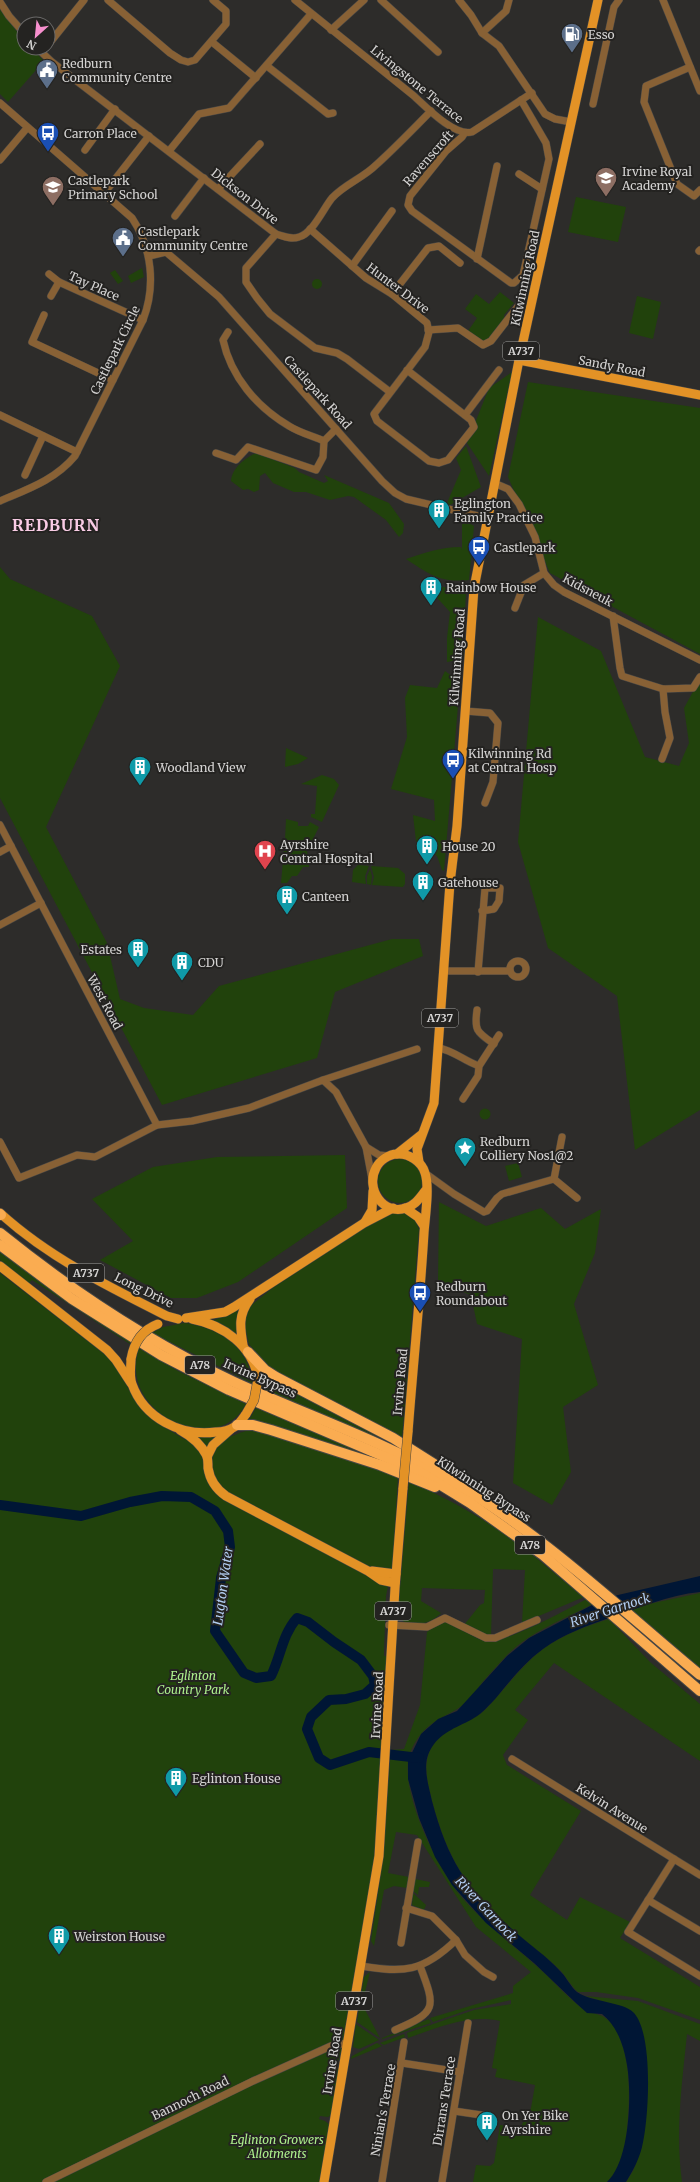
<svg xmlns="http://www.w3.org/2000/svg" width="700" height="2182" font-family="Merriweather,serif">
  <rect width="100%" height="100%" fill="#2d2c2a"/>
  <g fill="#21420c">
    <path d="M0 9 24 41V48H31L44 61 8 102 0 94Z"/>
    <path d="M576 197 626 207 618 242 568 232Z"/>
    <path d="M142 268 144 277 131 283 128 276Z"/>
    <path d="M115 270 123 281 118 284 110 273Z"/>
    <circle cx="317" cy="284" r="5"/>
    <path d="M500 292 514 303 504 315 505 319 486 341H481L468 331 477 318 465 309 476 294 489 304Z"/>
    <path d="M637 296 661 302 653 339 629 333Z"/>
    <path d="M512 372 489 476 467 443 489 388Z"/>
    <path d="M528 382 700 408V654L550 573 508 477Z"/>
    <path d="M466 446 481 487 450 505 447 503 461 470 456 458Z"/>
    <path d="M256 453 295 468 299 472 324 483 328 481 324 475 389 503 404 524 403 533 399 537 386 520 354 497 348 496 330 500 306 492H294L273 483 265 473 260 476 259 490 254 492 248 489 243 490 231 481C232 468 245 458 256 453Z"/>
    <path d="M462 519 474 526 469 580C440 583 429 574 406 559 425 553 440 547 461 547L462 550Z"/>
    <path d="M0 567 10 579 92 616 120 666 46 827 107 943 120 999 144 1008 193 1015 219 986 392 939H419L423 956 335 992 317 1058 162 1105 0 798Z"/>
    <path d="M438 586 466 591 463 659 447 662V638L450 612 430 590Z"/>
    <path d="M538 617 601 651 645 757 679 766 689 743 684 708 700 679V1110L635 1150 617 996 548 948 518 842Z"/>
    <path d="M445 671 460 682 444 871 442 870 437 856 416 841 413 815 435 821 434 800 391 789 407 737 405 698 410 685 437 688Z"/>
    <path d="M286 748 308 758 298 764 285 767Z"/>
    <path d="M322 775 334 779 339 785 322 822 311 817V814H315L317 786 301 784Z"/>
    <path d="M286 819 298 822V826H308L310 822 319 827 307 851 309 867H303L297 876H292L287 883H281L284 850H289L290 841 285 840Z"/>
    <path d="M358 865 369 866 365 876 366 884 352 882 353 870Z"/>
    <path d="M371 866 398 868 405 874V884L403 887 372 885 374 877Z"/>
    <path d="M370 869 372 876 371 885 367 884V876Z"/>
    <circle cx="485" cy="1114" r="5.5"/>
    <path d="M345 1155 347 1208 238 1282 197 1298H171L100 1260 133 1241 92 1199 153 1167 217 1157Z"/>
    <circle cx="400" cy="1181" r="22"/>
    <path d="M518 1163 522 1177 509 1181 505 1166Z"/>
    <path d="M439 1202 486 1226 541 1208 565 1229 601 1209 595 1253 574 1304 598 1385 563 1407 571 1472 552 1505 513 1483 522 1339 477 1324 471 1295 438 1282Z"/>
    <path d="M404 1212 413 1216 419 1229 402 1438 268 1367 249 1344 244 1323 249 1307 274 1287 366 1227 388 1214Z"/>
    <path d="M0 1251 48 1287 131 1342 130 1344 32 1280 28 1284 0 1260Z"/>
    <path d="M0 1273 112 1360 134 1398 159 1424 184 1439 199 1441 195 1436 217 1435 214 1441C230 1439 241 1430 257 1429L398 1476 393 1560 386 1596 384 1651V1656H386V1686L374 1864 340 2056 335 2069H339L332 2114 328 2117 320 2116 319 2119 325 2121 330 2125 320 2182H0Z"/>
    <path d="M238 1310 236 1325 237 1336 212 1321Z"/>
    <path d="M185 1323C219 1328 249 1346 252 1383L152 1333 163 1327Z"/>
    <path d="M139 1348 178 1371 246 1404C215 1461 117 1412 139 1348Z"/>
    <path d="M260 1369 279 1385 388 1442 262 1388V1377L260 1376Z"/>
    <path d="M256 1408 387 1461 385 1464 244 1423 250 1418Z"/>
    <path d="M409 1481C444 1497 478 1515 510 1538 536 1556 559 1578 584 1597L522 1623 525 1570 493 1569 491 1635 486 1636 464 1625 480 1605 484 1603 485 1590 422 1588 421 1601 441 1613C431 1625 400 1632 398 1611Z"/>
    <path d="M700 1593V1668L630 1611 644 1605Z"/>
    <path d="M587 1599 593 1604C564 1619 530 1632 507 1655 500 1663 493 1670 486 1678 480 1684 476 1693 470 1699 455 1714 435 1717 421 1734 415 1741 409 1752 408 1762 404 1796 432 1855 451 1883 460 1897 474 1911 487 1923 501 1937 518 1949 533 1963 549 1976 562 1992 578 2005 593 2018 602 2009 615 2028 630 2054 630 2089 628 2118 626 2140 625 2166 607 2182H473L476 2165 490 2166 494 2163 500 2125 520 2128 531 2108 535 2085 495 2077 497 2069 492 2068 500 2021C469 2014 437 2028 408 2038L407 2033 474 2010 511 2004V2000L471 2009 433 2022 430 2018 513 1993V1986L531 1972 476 1927 417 1835 396 1832 388 1873 409 1877 407 1888 394 1886 384 1890 374 1946 371 1941 381 1872 391 1750 404 1749 420 1705 427 1632 445 1619C459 1625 472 1639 486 1641 505 1644 567 1609 587 1599Z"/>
    <path d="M609 1619 650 1662 700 1704V1761L554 1663 515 1710 528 1720 503 1755 507 1765 581 1811 530 1895 567 1920 580 1897 630 1922 620 1938 700 1987V2020L638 1998 596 1992H578C571 1986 567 1978 561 1971 546 1956 528 1944 513 1930 467 1889 448 1861 432 1801 428 1783 422 1766 431 1748 442 1726 471 1725 487 1708 505 1689 521 1666 543 1649 562 1635 586 1626 609 1619Z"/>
    <path d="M415 1879 430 1882 429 1887H419L418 1895 413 1891Z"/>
    <path d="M413 1893 426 1905 424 1910 412 1905Z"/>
    <path d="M370 1972 362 2004 380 2038 357 2022 364 1977Z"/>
    <path d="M585 1996 638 2001 700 2024V2041L687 2034C682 2084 675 2132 682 2182H626L633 2171 642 2147 622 2007Z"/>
    <path d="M429 2019 431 2023 382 2039V2038Z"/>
    <path d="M356 2024 357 2025 379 2040 359 2049 353 2047Z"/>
    <path d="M404 2034 405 2037 384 2045 380 2043Z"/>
    <path d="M377 2043 382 2046 351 2059 352 2056Z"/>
  </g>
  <path fill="#001635" d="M700 1576V1592C668 1595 639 1608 609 1618 587 1626 563 1634 543 1649 525 1662 510 1681 496 1698 489 1705 483 1713 474 1718 459 1727 442 1731 432 1747 421 1763 428 1783 432 1801 448 1861 466 1888 512 1929 528 1944 547 1956 561 1972 567 1978 570 1986 577 1992 591 2002 623 2002 633 2012 654 2032 649 2120 642 2147 639 2159 633 2171 626 2182H607C630 2161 632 2094 627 2065 624 2046 617 2026 602 2014L587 2013 577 2004 534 1963 486 1923 452 1885 435 1857 419 1818 408 1779V1761L421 1734 438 1719 457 1711 507 1656 529 1638 594 1604 618 1595Z"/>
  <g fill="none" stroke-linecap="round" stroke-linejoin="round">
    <path stroke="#001635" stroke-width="10" d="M0 1505 81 1516 130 1502 162 1496 191 1497 215 1511 228 1531 230 1547 221 1578 215 1631 244 1673 256 1678 271 1676C281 1656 282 1635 297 1618L308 1622 334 1642 361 1660 373 1676 375 1685 365 1694 346 1699 329 1700 311 1717 307 1729 319 1758 330 1765 369 1752 419 1758"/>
    <g stroke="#484745" stroke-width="8">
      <g id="minor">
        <path d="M108 0 170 53 181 60 188 62 195 60 226 24V11L213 0"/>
        <path d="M295 0 414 96C426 107 455 137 472 132L532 93"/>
        <path d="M381 0 438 52"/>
        <path d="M459 0 471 15 482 33 499 46 545 114 555 119 571 122"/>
        <path d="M663 0 700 91"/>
        <path d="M0 2 9 16 24 33"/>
        <path d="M331 30 364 0"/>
        <path d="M482 33 506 11 509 0"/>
        <path d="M212 42 256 78"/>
        <path d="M48 45 84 0"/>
        <path d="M37 48 52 62 276 234C283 236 291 240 299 237 313 233 323 209 332 198 345 184 363 178 376 165 395 148 413 129 431 111"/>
        <path d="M267 66 328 114 333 113"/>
        <path d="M690 67 646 86 644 102 677 184 694 196 700 190"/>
        <path d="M0 103 132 218C152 248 156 286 143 320L75 456C55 480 28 489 0 501"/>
        <path d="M593 104 614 7 619 0"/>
        <path d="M464 134 462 137 446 151 410 196 408 205 412 211 511 283H514L523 275 549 159 546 143 521 100"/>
        <path d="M85 150 115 109"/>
        <path d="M169 151 199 114 229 108 311 14"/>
        <path d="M0 160 27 128"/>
        <path d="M519 174 542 189"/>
        <path d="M109 187 149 136"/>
        <path d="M218 189 260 144"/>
        <path d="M175 216 204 178"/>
        <path d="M310 229 366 278 392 294 427 323 429 332 425 347 374 414 377 421 429 461 439 463 448 460 474 427 471 420 407 370"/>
        <path d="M276 234 246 268V282L257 298 270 314 315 348 337 353 347 359 390 392"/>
        <path d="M699 251 700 250"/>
        <path d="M149 256 166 252 219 297 382 481 395 493 406 499 487 518"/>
        <path d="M477 259 497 166"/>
        <path d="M352 266 392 211"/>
        <path d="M49 274 59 282 143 320"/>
        <path d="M392 294 428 248 439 246 460 263"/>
        <path d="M51 296 59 282"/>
        <path d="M44 315 32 342 113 380"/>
        <path d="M428 330 458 328 483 345 491 341 519 305"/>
        <path d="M228 332 223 340C231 377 257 407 289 426 300 433 313 436 324 441L336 429"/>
        <path d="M0 415 77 452"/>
        <path d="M465 415 499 370"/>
        <path d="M216 453 236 460 248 447 316 470 323 457 324 441"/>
        <path d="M25 475 43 436"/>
        <path d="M494 483 508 489 519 504 535 537 544 573 554 585 564 592 700 660"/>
        <path d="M515 608 524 585 544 573"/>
        <path d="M613 616 620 668 622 676 663 689 693 688 700 677"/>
        <path d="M465 711 490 713 498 723 493 782 485 803"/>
        <path d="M662 759 670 738 665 712 663 689"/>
        <path d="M0 825 157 1125"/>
        <path d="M0 852 11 846"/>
        <path d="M0 925 41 903"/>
        <circle cx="518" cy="969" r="8"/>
        <path d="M443 971H510"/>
        <path d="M478 972 485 888H500L499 901 494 909 482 911"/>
        <path d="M477 1010C474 1031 477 1032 494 1044"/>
        <path d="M438 1048C453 1050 464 1061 479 1066"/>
        <path d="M323 1080 417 1049"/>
        <path d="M463 1099 478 1076 479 1066 499 1035"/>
        <path d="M0 1142 19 1178 77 1155 95 1157 157 1125 192 1121 249 1108 323 1080 336 1092 366 1147 372 1179"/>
        <path d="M366 1147 379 1155 389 1156"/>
        <path d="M425 1173 454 1194 484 1212 487 1211 497 1198 502 1194 554 1179 577 1198"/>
        <path d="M554 1179 562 1137"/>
        <path d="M389 1625 427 1627 445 1618 486 1638H495L537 1620"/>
        <path d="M512 1759 700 1875"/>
        <path d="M674 1859 628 1932 700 1976"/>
        <path d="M648 1900 700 1931"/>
        <path d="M406 1908 432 1916 456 1940 465 1955 484 1972 493 1977"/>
        <path d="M401 1943 418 1842"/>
        <path d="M361 1966C404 1973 423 1972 456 1940"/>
        <path d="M395 2030C437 2012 436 2008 420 1966"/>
        <path d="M402 2063 460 2072"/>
        <path d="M454 2111 488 2116"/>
        <path d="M46 2182 253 2081 331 2046 347 2043"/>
        <path d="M382 2182 404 2042"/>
        <path d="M442 2182 468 2023"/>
      </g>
    </g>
    <g stroke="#484745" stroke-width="10">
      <g id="major">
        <path d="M519 360 700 395"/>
        <path d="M397 1154 421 1135"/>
        <path d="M419 1162 417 1149 434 1103 450 883 457 826 474 588 519 360 598 0"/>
        <path d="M405 1208 418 1217 424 1226"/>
        <path d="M0 1213C48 1257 109 1287 167 1316L178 1319"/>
        <path d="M365 1222 372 1210 373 1191"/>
        <path d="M0 1266 107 1350 116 1360 131 1383"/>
        <path d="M186 1318 225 1312 234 1307 364 1223 393 1208"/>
        <path d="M192 1319C224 1325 253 1346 258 1379"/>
        <path d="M243 1345C240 1327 238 1315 250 1299"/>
        <path d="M131 1359C131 1367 129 1376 132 1384 144 1418 181 1437 216 1432 223 1432 230 1430 236 1426 240 1423 243 1418 246 1414"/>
        <path d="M180 1430C191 1436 201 1444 207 1456 208 1460 208 1465 208 1468 210 1481 216 1489 226 1496L368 1571 381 1580 395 1583"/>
        <path d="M408 1432C413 1366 420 1300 424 1233 425 1218 430 1187 425 1173 422 1162 409 1153 397 1154 389 1154 379 1161 376 1168 365 1188 383 1216 406 1208 416 1205 420 1197 426 1190"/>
        <path d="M207 1457 213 1445 230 1430"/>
        <path d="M372 1571 396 1574"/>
        <path d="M324 2182 379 1856 395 1588 403 1488"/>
      </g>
    </g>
    <g stroke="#484745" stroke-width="12">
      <g id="highway">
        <path d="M0 1214 1 1215"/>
        <path d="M0 1233C72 1291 149 1342 232 1381 303 1414 378 1439 446 1478 539 1531 618 1607 700 1675"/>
        <path d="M0 1245 72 1299 161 1355 229 1390 418 1471 470 1503 543 1555 700 1691"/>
        <path d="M248 1352 265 1370 276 1377 393 1438 442 1469"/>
        <path d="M237 1425H253L271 1430 380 1465 435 1487"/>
      </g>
    </g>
    <use href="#minor" stroke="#886135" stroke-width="7"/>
    <use href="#major" stroke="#e39226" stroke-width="9"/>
    <use href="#highway" stroke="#faac51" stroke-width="10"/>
    <g stroke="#484745" stroke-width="10" stroke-linecap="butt">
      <g id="major-bridge">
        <path d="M131 1359C134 1342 142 1330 158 1324"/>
        <path d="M246 1414 254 1400 258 1379"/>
        <path d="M403 1488 408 1432"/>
      </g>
    </g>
    <use href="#major-bridge" stroke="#e39226" stroke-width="9"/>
  </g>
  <defs>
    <g id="fuel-pin" transform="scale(1.15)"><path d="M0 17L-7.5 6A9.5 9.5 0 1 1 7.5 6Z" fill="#5c6f8a" stroke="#242321"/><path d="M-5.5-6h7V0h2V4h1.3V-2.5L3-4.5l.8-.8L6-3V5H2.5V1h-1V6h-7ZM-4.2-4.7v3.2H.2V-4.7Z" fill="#fff"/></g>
    <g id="civic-pin" transform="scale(1.15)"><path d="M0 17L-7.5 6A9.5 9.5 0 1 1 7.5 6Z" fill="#5c6f8a" stroke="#242321"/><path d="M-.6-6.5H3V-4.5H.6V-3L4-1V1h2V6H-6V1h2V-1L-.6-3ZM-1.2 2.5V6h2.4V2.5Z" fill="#fff"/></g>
    <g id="bus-pin" transform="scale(1.15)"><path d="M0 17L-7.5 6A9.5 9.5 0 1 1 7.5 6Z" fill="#1a4fb4" stroke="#242321"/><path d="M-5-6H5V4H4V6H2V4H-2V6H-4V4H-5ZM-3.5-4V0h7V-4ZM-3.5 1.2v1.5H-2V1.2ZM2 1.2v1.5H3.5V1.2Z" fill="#fff"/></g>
    <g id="school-pin" transform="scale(1.15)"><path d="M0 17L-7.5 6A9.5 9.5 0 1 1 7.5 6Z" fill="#8d6e63" stroke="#242321"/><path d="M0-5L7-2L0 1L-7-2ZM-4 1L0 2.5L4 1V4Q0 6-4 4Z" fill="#fff"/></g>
    <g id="building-pin" transform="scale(1.15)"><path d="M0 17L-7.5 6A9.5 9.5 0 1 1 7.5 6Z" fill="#0f9aa8" stroke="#242321"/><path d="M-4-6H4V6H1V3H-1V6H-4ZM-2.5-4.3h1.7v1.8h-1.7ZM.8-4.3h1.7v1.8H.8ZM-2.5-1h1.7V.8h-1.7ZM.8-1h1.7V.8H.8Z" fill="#fff"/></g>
    <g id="hospital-pin" transform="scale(1.15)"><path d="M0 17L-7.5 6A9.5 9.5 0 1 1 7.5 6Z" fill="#e0444e" stroke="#242321"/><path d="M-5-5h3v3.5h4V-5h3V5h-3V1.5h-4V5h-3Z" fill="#fff"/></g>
    <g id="sight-pin" transform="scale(1.15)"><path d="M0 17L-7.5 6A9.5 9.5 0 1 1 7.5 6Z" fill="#0f9aa8" stroke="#242321"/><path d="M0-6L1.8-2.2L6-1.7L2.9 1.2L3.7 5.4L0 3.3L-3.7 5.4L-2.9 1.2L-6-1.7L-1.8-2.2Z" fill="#fff"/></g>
  </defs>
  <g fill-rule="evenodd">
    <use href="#fuel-pin" x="572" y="34"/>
    <use href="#civic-pin" x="47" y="70"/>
    <use href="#bus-pin" x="48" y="133"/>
    <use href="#school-pin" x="606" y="178"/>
    <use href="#school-pin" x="53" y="187"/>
    <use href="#civic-pin" x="123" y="238"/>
    <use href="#building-pin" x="439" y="510"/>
    <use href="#bus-pin" x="479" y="547"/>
    <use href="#building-pin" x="431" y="587"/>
    <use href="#bus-pin" x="453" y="760"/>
    <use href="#building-pin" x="140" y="767"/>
    <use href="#building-pin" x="427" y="846"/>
    <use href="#hospital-pin" x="265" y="851"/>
    <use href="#building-pin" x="423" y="882"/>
    <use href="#building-pin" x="287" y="896"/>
    <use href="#building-pin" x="138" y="949"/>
    <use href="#building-pin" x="182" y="962"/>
    <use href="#sight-pin" x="465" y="1148"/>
    <use href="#bus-pin" x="420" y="1293"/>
    <use href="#building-pin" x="176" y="1778"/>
    <use href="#building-pin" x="59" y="1936"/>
    <use href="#building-pin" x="487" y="2122"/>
  </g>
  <g text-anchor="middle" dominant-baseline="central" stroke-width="4" stroke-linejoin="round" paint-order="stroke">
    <g fill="#242321" stroke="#9f9e9d" stroke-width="1">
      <rect x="503" y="342" width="36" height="18" rx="3"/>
      <rect x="422" y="1009" width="36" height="18" rx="3"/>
      <rect x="68" y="1264" width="36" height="18" rx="3"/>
      <rect x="185" y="1356" width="30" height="18" rx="3"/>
      <rect x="515" y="1536" width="30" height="18" rx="3"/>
      <rect x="375" y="1602" width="36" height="18" rx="3"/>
      <rect x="336" y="1992" width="36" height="18" rx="3"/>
    </g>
    <g font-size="11" font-weight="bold" fill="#d4d3d2">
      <text x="521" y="351">A737</text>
      <text x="440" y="1018">A737</text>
      <text x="86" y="1273">A737</text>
      <text x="200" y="1365">A78</text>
      <text x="530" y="1545">A78</text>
      <text x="393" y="1611">A737</text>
      <text x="354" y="2001">A737</text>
    </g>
    <g font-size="12" fill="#d4d3d2" stroke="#242321" text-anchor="start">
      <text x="588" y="34">Esso</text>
      <text x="62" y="63">Redburn<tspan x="62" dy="14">Community Centre</tspan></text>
      <text x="64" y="133">Carron Place</text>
      <text x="622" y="171">Irvine Royal<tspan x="622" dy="14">Academy</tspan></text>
      <text x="68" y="180">Castlepark<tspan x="68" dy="14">Primary School</tspan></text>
      <text x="138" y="231">Castlepark<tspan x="138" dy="14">Community Centre</tspan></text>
      <text x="454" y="503">Eglington<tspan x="454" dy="14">Family Practice</tspan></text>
      <text x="494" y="547">Castlepark</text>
      <text x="446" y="587">Rainbow House</text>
      <text x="468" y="753">Kilwinning Rd<tspan x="468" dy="14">at Central Hosp</tspan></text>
      <text x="156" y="767">Woodland View</text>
      <text x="280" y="844">Ayrshire<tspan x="280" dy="14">Central Hospital</tspan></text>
      <text x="442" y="846">House 20</text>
      <text x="438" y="882">Gatehouse</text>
      <text x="302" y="896">Canteen</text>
      <text x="122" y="949" text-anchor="end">Estates</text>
      <text x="198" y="962">CDU</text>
      <text x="480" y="1141">Redburn<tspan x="480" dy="14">Colliery Nos1@2</tspan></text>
      <text x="436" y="1286">Redburn<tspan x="436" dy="14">Roundabout</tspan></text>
      <text x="192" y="1778">Eglinton House</text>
      <text x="74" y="1936">Weirston House</text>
      <text x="502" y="2115">On Yer Bike<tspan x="502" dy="14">Ayrshire</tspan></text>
    </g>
    <g font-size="12" fill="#d4d3d2" stroke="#242321">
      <text transform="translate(417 84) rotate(39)">Livingstone Terrace</text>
      <text transform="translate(428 158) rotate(-49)">Ravenscroft</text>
      <text transform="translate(245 196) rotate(38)">Dickson Drive</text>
      <text transform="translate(525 278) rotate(-78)">Kilwinning Road</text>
      <text transform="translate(94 286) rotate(24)">Tay Place</text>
      <text transform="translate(398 288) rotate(37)">Hunter Drive</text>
      <text transform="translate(115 350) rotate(-64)">Castlepark Circle</text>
      <text transform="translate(612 366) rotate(11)">Sandy Road</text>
      <text transform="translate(318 392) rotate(48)">Castlepark Road</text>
      <text transform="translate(588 590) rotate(28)">Kidsneuk</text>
      <text transform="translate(457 657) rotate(-86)">Kilwinning Road</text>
      <text transform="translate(105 1002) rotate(62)">West Road</text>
      <text transform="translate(144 1290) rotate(26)">Long Drive</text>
      <text transform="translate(260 1378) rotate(24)">Irvine Bypass</text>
      <text transform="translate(400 1382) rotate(-85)">Irvine Road</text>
      <text transform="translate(484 1489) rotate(33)">Kilwinning Bypass</text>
      <text transform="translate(377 1705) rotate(-87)">Irvine Road</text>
      <text transform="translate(612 1808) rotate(32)">Kelvin Avenue</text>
      <text transform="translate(332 2061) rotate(-81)">Irvine Road</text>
      <text transform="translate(190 2098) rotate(-26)">Bannoch Road</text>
      <text transform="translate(444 2101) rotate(-81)">Dirrans Terrace</text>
      <text transform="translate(383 2110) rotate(-80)">Ninian's Terrace</text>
    </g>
    <g font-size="12" font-style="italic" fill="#acee8c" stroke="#242321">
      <text x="193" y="1675">Eglinton<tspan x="193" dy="14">Country Park</tspan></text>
      <text x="277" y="2139">Eglinton Growers<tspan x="277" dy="14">Allotments</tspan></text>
    </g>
    <g font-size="13" font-style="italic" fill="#b2cdf1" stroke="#242321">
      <text transform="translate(223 1586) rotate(-82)">Lugton Water</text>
      <text transform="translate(610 1610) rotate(-18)">River Garnock</text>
      <text transform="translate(486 1909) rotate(47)">River Garnock</text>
    </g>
    <g font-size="16" font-weight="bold" letter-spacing="1" fill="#f9cce5" stroke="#242321">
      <text x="56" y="525">REDBURN</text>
    </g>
  </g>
  <g transform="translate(36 36) rotate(207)"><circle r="19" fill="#242321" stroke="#6a6968"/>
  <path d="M0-3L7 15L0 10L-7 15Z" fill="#f790ce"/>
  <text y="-6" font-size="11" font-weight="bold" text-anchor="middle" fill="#d4d3d2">N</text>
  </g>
</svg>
